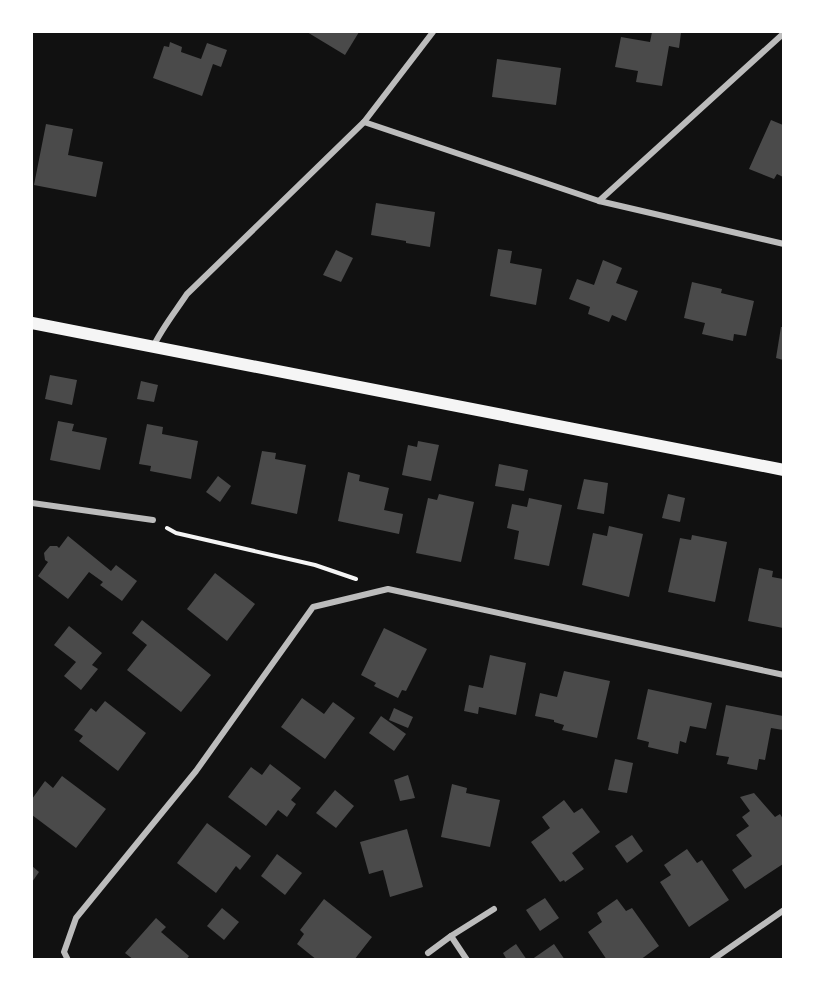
<svg xmlns="http://www.w3.org/2000/svg" width="815" height="991" font-family="'Sofia Sans Condensed',sans-serif">
  <rect width="100%" height="100%" fill="#111"/>
  <g fill="#4a4a4a">
    <path d="M307 32H359L345 55Z"/>
    <path d="M652 32 681 33 679 48 669 46 662 86 636 82 638 71 615 67 621 37 650 42Z"/>
    <path d="M170 42 182 47 181 52 201 59 207 43 227 50 221 67 213 64 202 96 153 78 164 46 169 47Z"/>
    <path d="M497 59 561 68 556 105 492 97Z"/>
    <path d="M771 120 783 125V177L777 174 774 179 749 169Z"/>
    <path d="M46 124 73 129 68 155 103 162 96 197 34 185Z"/>
    <path d="M376 203 435 212 430 247 406 243V241L371 235Z"/>
    <path d="M498 249 512 251 510 263 542 269 536 305 490 296Z"/>
    <path d="M336 250 353 258 341 282 323 275Z"/>
    <path d="M603 260 622 268 616 283 638 291 626 321 612 315 609 322 588 314 590 307 569 299 577 279 594 285Z"/>
    <path d="M692 282 722 289 721 293 754 301 746 336 734 334 733 341 702 334 705 323 684 318Z"/>
    <path d="M781 327H783V360L776 358Z"/>
    <path d="M50 375 77 380 72 405 45 399Z"/>
    <path d="M141 381 158 385 154 402 137 399Z"/>
    <path d="M58 421 74 424 72 431 107 438 100 470 50 460Z"/>
    <path d="M147 424 163 427 162 434 198 441 191 479 150 471 151 466 139 464Z"/>
    <path d="M418 441 439 445 431 481 402 475 408 445 417 447Z"/>
    <path d="M262 451 276 453 275 459 306 465 297 514 251 504Z"/>
    <path d="M499 464 528 470 524 491 495 486Z"/>
    <path d="M348 472 360 475 359 481 389 488 384 510 403 514 399 534 338 521Z"/>
    <path d="M218 476 231 486 220 502 206 492Z"/>
    <path d="M584 479 608 483 604 514 577 509Z"/>
    <path d="M439 494 474 502 461 562 416 553 428 498 437 500Z"/>
    <path d="M668 494 685 498 680 522 662 518Z"/>
    <path d="M529 498 562 505 549 566 514 559 519 531 507 528 512 504 527 507Z"/>
    <path d="M609 526 643 534 629 597 582 585 593 533 607 536Z"/>
    <path d="M692 535 727 542 715 602 668 592 680 538 691 540Z"/>
    <path d="M68 536 111 571 116 565 137 581 122 601 100 585 103 582 89 572 68 599 38 576 48 562 45 560 44 553 50 546H57L59 548Z"/>
    <path d="M759 568 773 571 772 577 783 579V628L748 621Z"/>
    <path d="M215 573 255 604 227 641 187 609Z"/>
    <path d="M142 620 211 675 181 712 127 670 147 645 132 633Z"/>
    <path d="M69 626 102 653 92 665 98 669 81 690 64 676 76 662 54 645Z"/>
    <path d="M384 628 427 649 406 691 402 690 398 698 374 686 376 683 361 675Z"/>
    <path d="M490 655 526 663 516 715 479 707 478 714 464 711 469 685 483 688Z"/>
    <path d="M564 671 610 681 597 738 562 730 564 725 554 722V720L535 716 540 693 557 697Z"/>
    <path d="M648 689 712 703 706 729 690 726 686 743 680 741 678 754 648 747 649 742 637 739Z"/>
    <path d="M302 698 324 714 333 702 355 718 325 759 281 727Z"/>
    <path d="M105 701 146 733 118 771 79 741 83 736 74 730 91 708 96 712Z"/>
    <path d="M726 705 783 716V730L771 728 765 760 759 759 757 770 727 764 729 757 716 755Z"/>
    <path d="M394 708 413 717 408 728 389 720Z"/>
    <path d="M381 716 406 734 394 751 369 733Z"/>
    <path d="M615 759 633 763 627 793 608 790Z"/>
    <path d="M270 764 301 788 291 800 296 804 287 817 278 810 266 826 228 797 251 767 262 775Z"/>
    <path d="M408 775 415 798 400 801 394 780Z"/>
    <path d="M62 776 106 809 76 848 32 815V799L45 781 53 788Z"/>
    <path d="M452 784 467 788 466 793 500 800 490 847 441 837Z"/>
    <path d="M335 790 354 806 336 828 316 813Z"/>
    <path d="M754 793 775 817 780 814 783 819V864L745 889 732 870 752 856 736 835 749 826 742 817 750 811 740 797Z"/>
    <path d="M564 800 574 813 582 808 600 832 572 853 584 869 565 882 564 880 560 882 531 842 550 828 542 817Z"/>
    <path d="M207 823 251 856 240 870 236 866 216 893 177 863Z"/>
    <path d="M407 829 423 887 390 897 383 870 369 874 360 842Z"/>
    <path d="M632 835 643 851 627 863 615 846Z"/>
    <path d="M687 849 697 863 702 860 729 900 689 927 660 882 671 875 664 865Z"/>
    <path d="M277 854 302 873 285 895 261 876Z"/>
    <path d="M32 866 39 872 32 882Z"/>
    <path d="M545 898 559 918 540 931 526 910Z"/>
    <path d="M324 899 372 937 354 960H317L297 944 304 934 300 930Z"/>
    <path d="M617 899 626 911 632 908 659 946 640 960H607L588 932 602 922 597 913Z"/>
    <path d="M222 908 239 922 224 940 207 926Z"/>
    <path d="M156 918 166 927 161 932 189 956 186 960H134L125 953Z"/>
    <path d="M516 944 527 960H507L503 953Z"/>
    <path d="M554 944 565 960H531Z"/>
  </g>
  <g fill="none" stroke-linecap="round" stroke-linejoin="round">
    <path stroke="#f5f5f5" stroke-width="4" d="M167 528 176 533 315 565 356 579"/>
    <g stroke="#bcbcbc" stroke-width="6">
      <path d="M364 122 599 201 784 244"/>
      <path d="M599 201 784 33"/>
      <path d="M153 347C162 328 175 312 187 294L364 122 433 32"/>
      <path d="M32 503 153 520"/>
      <path d="M451 936 494 909"/>
      <path d="M428 953 451 936 467 960"/>
      <path d="M68 960 64 952 76 918 196 771 313 607 388 589 784 675"/>
      <path d="M712 960 784 910"/>
    </g>
    <path stroke="#f5f5f5" stroke-width="12" d="M32 323 784 470"/>
  </g>
  <rect width="815" height="991" fill="none" stroke="#ffffff" stroke-width="66"/>
</svg>
